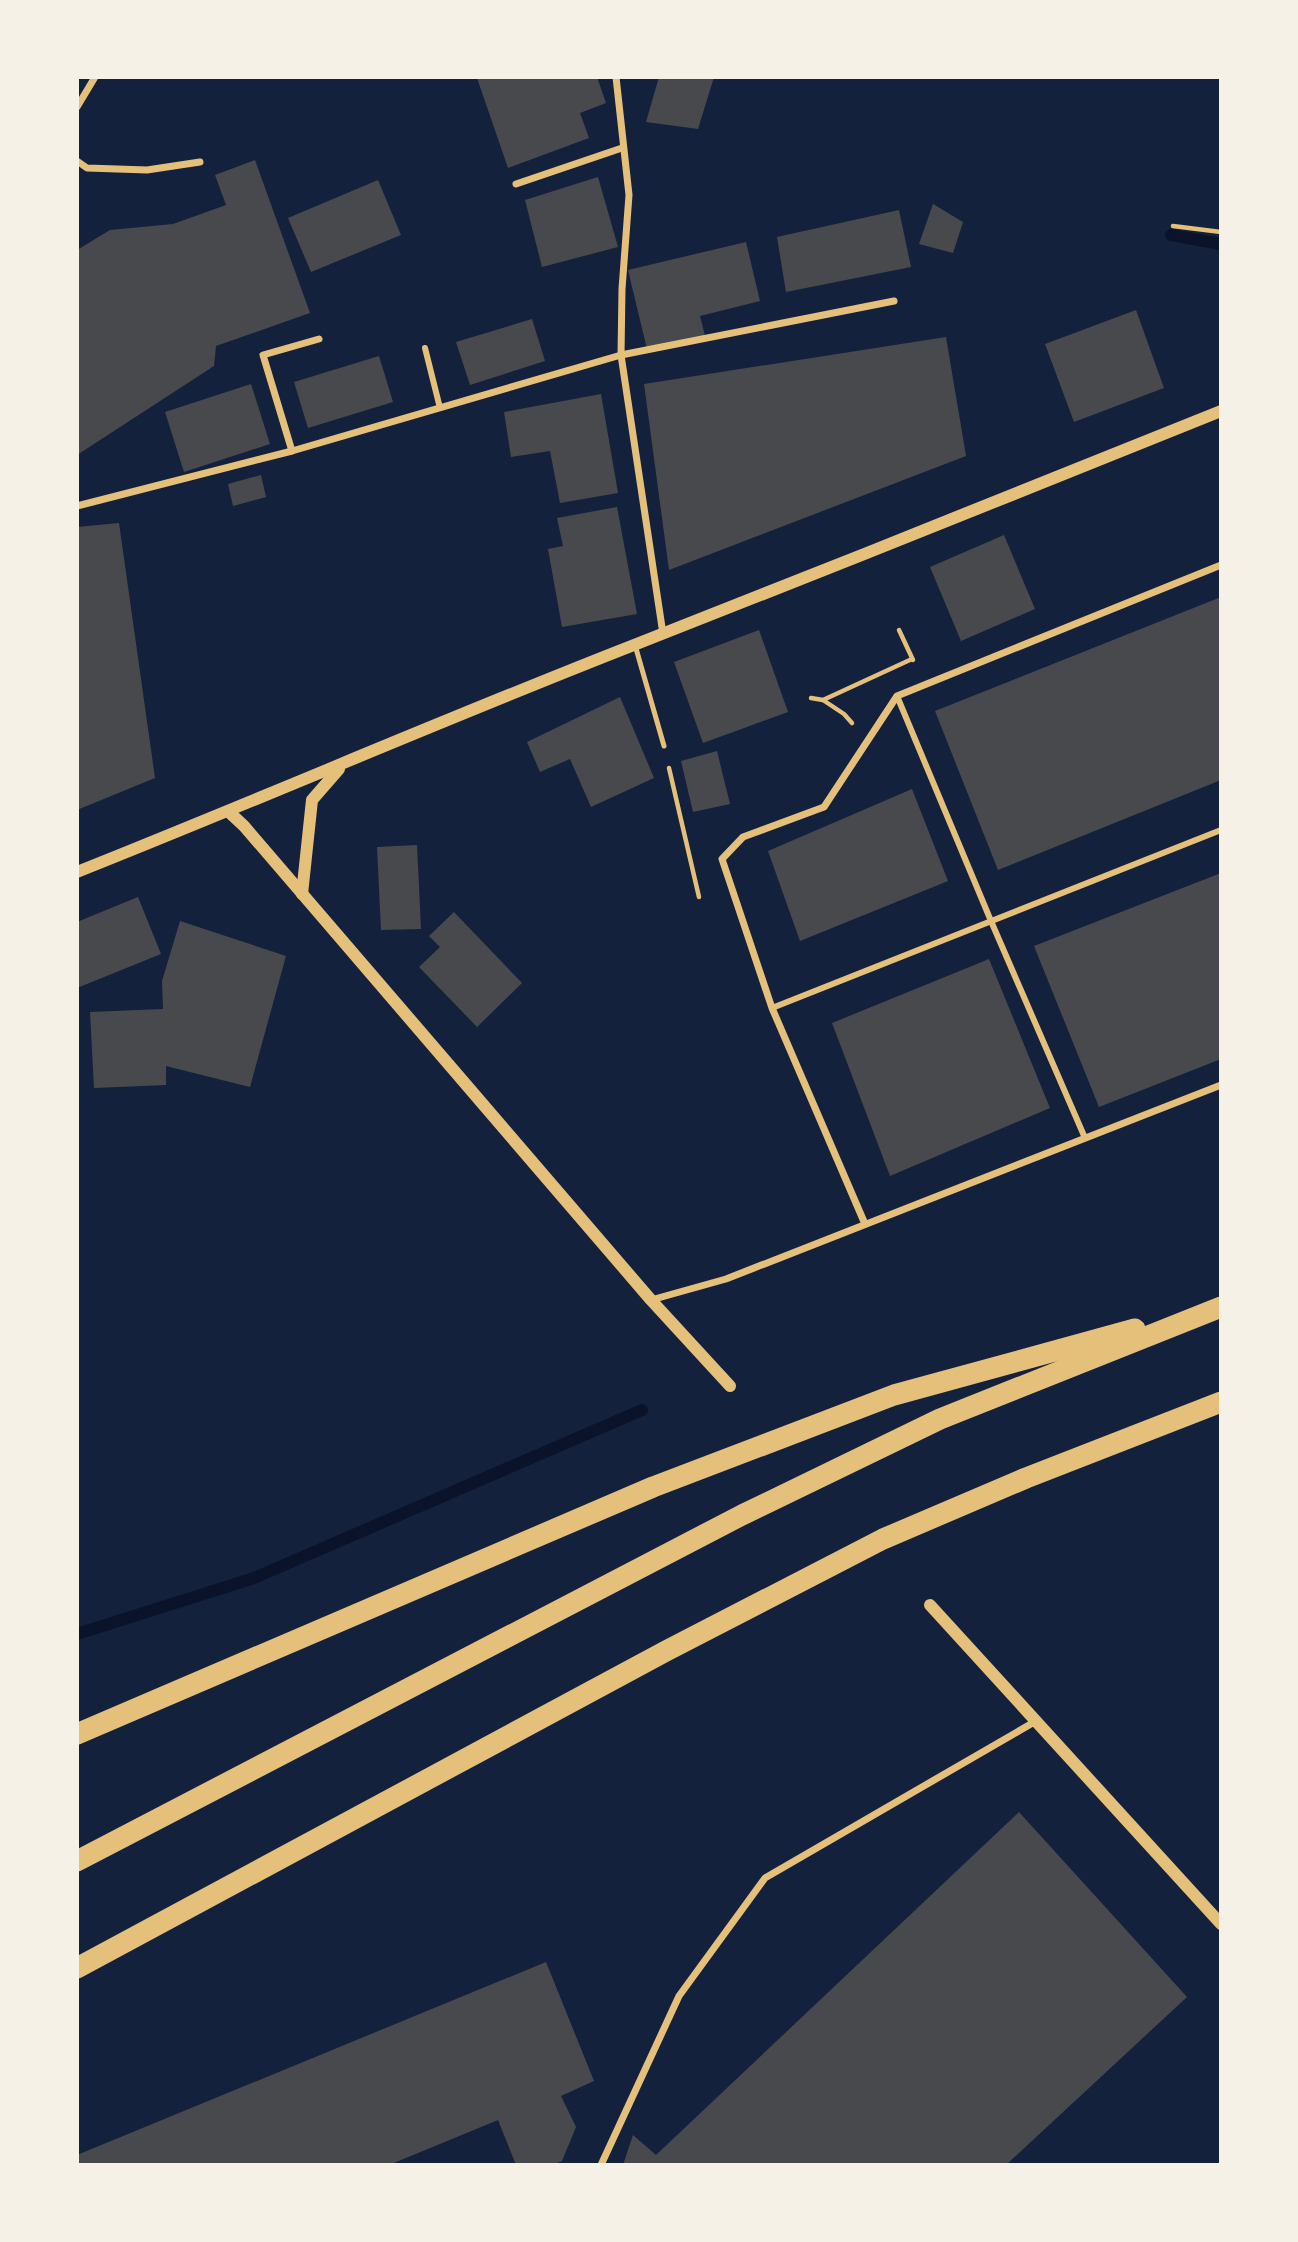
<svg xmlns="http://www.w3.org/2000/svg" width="1298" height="2242" font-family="'Work Sans',sans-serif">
  <rect width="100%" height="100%" fill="#14213d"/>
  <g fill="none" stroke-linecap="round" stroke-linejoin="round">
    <g stroke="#0b132b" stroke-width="12">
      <path d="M1171 235 1221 244"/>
      <path d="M77 1634 254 1578 642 1410"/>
    </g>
  </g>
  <g fill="#48494c">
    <path d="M597 77 606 103 580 113 589 138 508 168 477 78Z"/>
    <path d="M659 77H714L698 129 646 122Z"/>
    <path d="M255 160 310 313 216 346 214 366 77 455V250L110 230 173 224 226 205 215 175Z"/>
    <path d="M598 177 618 247 542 267 525 200Z"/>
    <path d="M378 180 401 235 311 272 288 218Z"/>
    <path d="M933 204 963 222 953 253 919 244Z"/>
    <path d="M899 210 911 267 786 292 777 237Z"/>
    <path d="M746 242 760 301 700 316 705 336 647 349 628 270Z"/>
    <path d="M1136 310 1164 388 1074 422 1045 344Z"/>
    <path d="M532 319 545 361 470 385 456 342Z"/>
    <path d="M946 337 966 456 669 570 644 384Z"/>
    <path d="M379 356 393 402 308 428 294 382Z"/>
    <path d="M251 384 270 444 184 472 165 412Z"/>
    <path d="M601 394 618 493 560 503 550 451 511 457 504 412Z"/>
    <path d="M261 475 266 497 233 506 228 484Z"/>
    <path d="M617 507 637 614 562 627 548 549 563 546 557 518Z"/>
    <path d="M119 523 155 778 77 810V527Z"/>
    <path d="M1004 535 1035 609 961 641 930 567Z"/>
    <path d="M1221 597V780L998 870 935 711Z"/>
    <path d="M759 630 788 712 703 743 674 662Z"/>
    <path d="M620 697 654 778 591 807 570 759 540 772 527 742Z"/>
    <path d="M717 751 730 804 693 812 681 761Z"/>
    <path d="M912 789 948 881 800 941 768 851Z"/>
    <path d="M417 845 421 929 381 930 377 847Z"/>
    <path d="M1221 873V1059L1099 1107 1034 946Z"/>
    <path d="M138 897 161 954 77 988V922Z"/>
    <path d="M454 912 522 983 477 1027 419 967 440 947 429 936Z"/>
    <path d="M180 921 286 956 250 1087 166 1066V1085L94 1088 90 1012 163 1009 162 981Z"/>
    <path d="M989 959 1050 1108 890 1176 832 1023Z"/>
    <path d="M1019 1812 1187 1997 1006 2165H623L633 2135 656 2155Z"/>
    <path d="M546 1962 594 2081 561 2096 576 2127 562 2161 552 2165H516L498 2120 389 2165H77V2155Z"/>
  </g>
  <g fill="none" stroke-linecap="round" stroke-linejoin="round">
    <g stroke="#e5c07b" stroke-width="4.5">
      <path d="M1173 226 1221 232"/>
      <path d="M899 630 913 660"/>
      <path d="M811 698 823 700 912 659"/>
      <path d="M823 700 844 714 852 723"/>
      <path d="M669 768 699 897"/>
    </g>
    <path stroke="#e5c07b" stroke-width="5" d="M635 645 664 746"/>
    <g stroke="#e5c07b" stroke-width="6">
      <path d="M425 348 440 408"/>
      <path d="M897 696 991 921 1085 1138"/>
      <path d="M772 1008 1221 830"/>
    </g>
    <g stroke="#e5c07b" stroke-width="7">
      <path d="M616 77 629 195 622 289 621 355 663 634"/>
      <path d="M77 107 95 77"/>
      <path d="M77 161 87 168 147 170 200 162"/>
      <path d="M516 184 622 148"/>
      <path d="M292 451 263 355 319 339"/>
      <path d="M77 506 292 451 621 355 894 301"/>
      <path d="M865 1224 772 1008 722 859 743 837 824 807 897 696 1221 565"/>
      <path d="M651 1300 726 1279 1221 1085"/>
      <path d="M601 2165 679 1996 765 1878 1036 1721"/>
    </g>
    <g stroke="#e5c07b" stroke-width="12">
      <path d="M229 812 244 826 651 1300 730 1386"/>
      <path d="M77 872C263 798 447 718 634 645 830 568 1026 490 1221 411"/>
      <path d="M302 894 312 800 339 769"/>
      <path d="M930 1605 1221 1924"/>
    </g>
    <g stroke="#e5c07b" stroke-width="21">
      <path d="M77 1734 653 1487 894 1395 1135 1329"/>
      <path d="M77 1861 742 1515 940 1419 1221 1307"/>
      <path d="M77 1968 666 1651 883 1539 1026 1478 1221 1402"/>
    </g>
  </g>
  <rect width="1298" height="2242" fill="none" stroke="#f6f1e7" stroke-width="158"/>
</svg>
